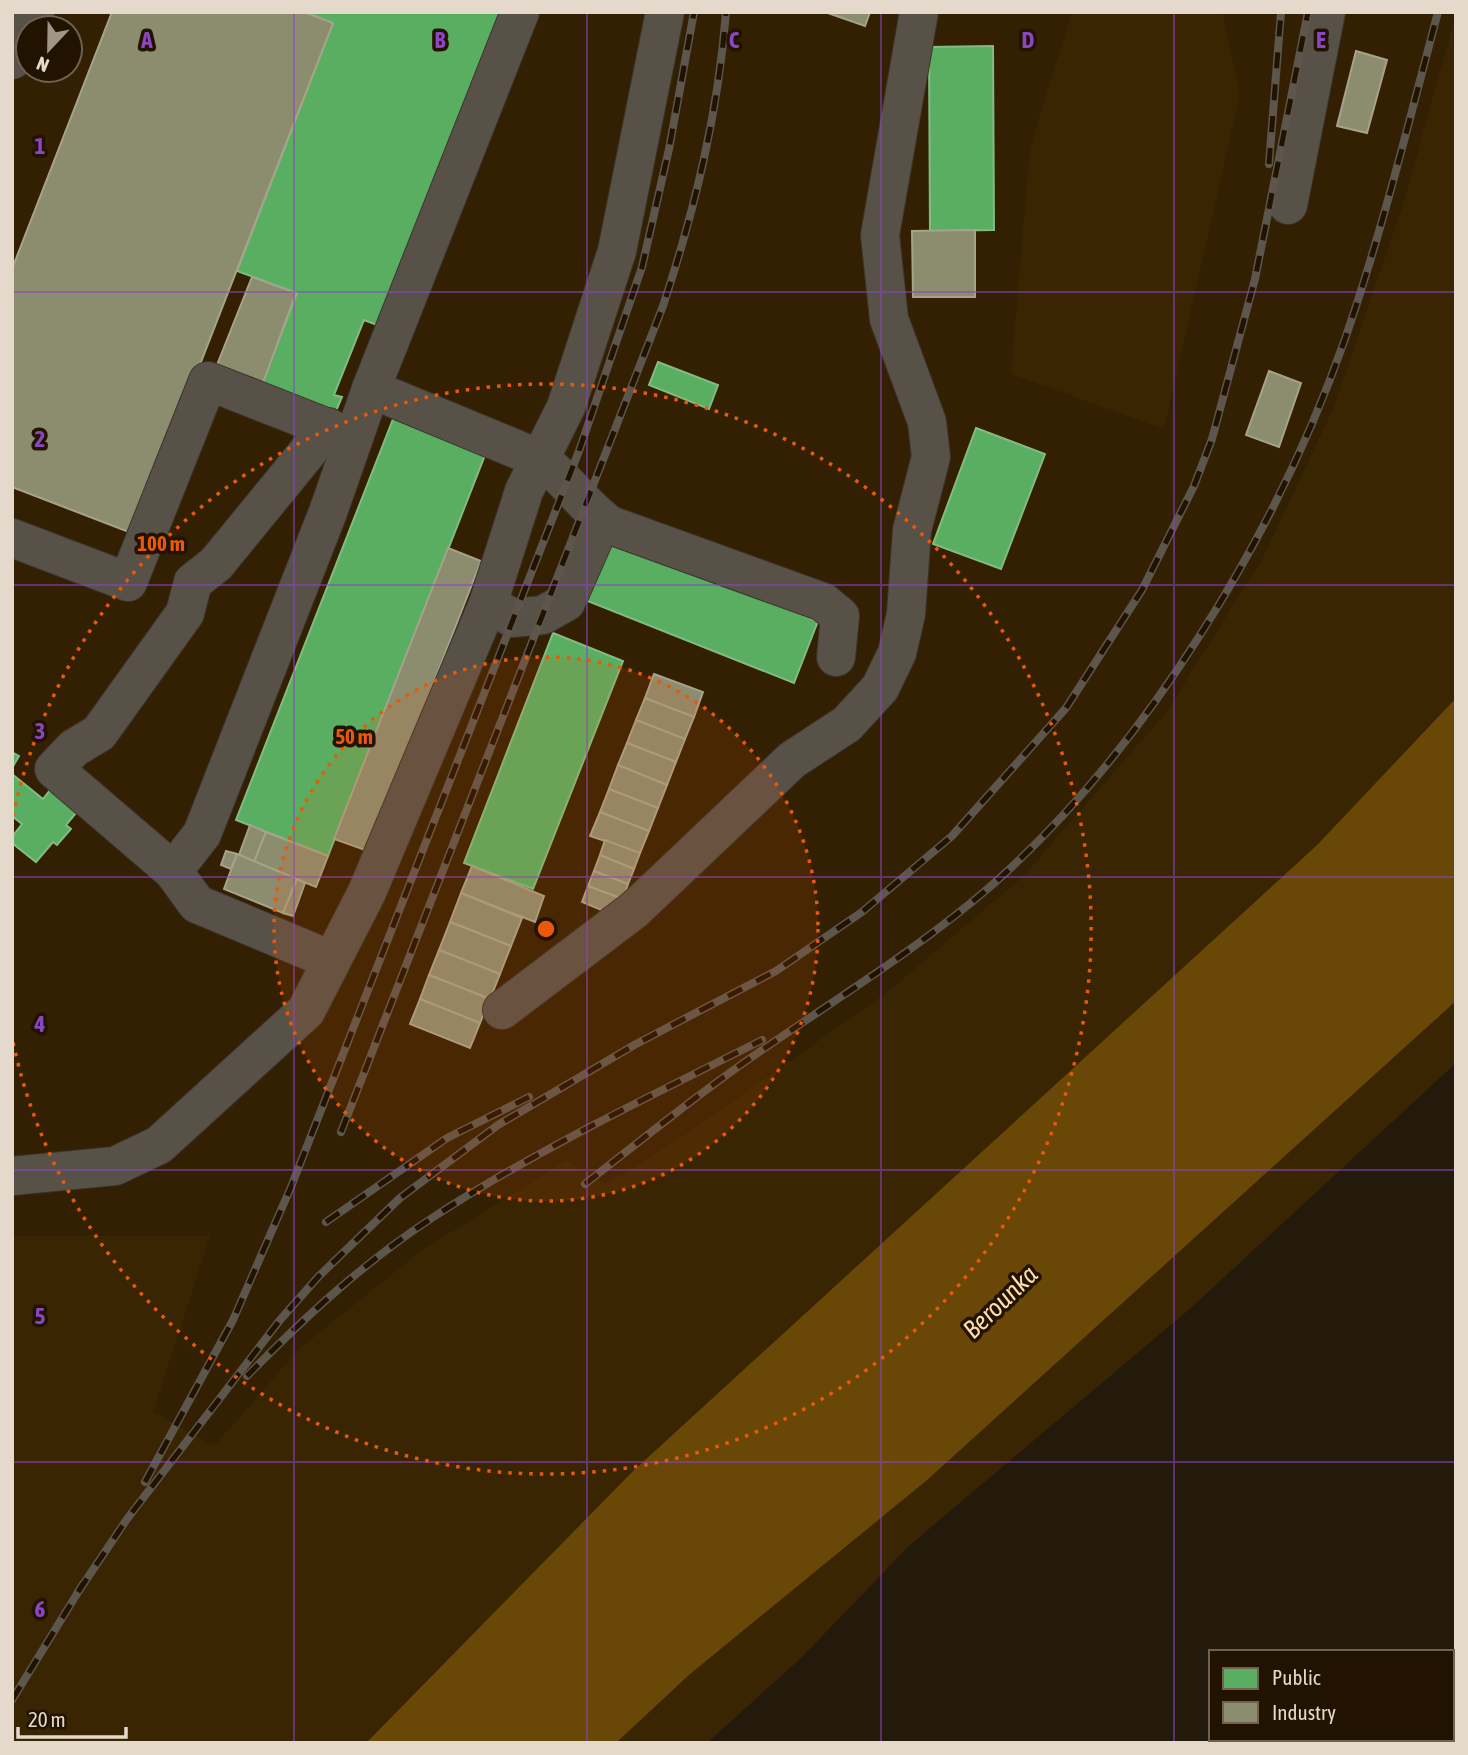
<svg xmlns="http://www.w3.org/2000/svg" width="1468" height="1755" font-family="'Asap Condensed',sans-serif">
  <rect width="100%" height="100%" fill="#231a0c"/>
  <path fill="#332002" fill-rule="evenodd" d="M12 12H1456L1404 201 1334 406 1263 557 1166 712 1022 877 887 992 680 1138 606 1184 566 1160 422 1250 301 1347 24 1743H12ZM28 28H70V70H28Z"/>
  <g fill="#3a2502">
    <path d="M1072 12H1222L1240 94 1164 429 1011 374 1030 148Z"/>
    <path d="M1456 12V698L1317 845 633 1471 366 1743H12V1236H210L153 1412 214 1446 301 1347 422 1250 566 1160 606 1184 680 1138 887 992 1022 877 1166 712 1263 557 1334 406 1404 201Z"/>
    <path d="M1456 1001V1063L1192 1307 910 1545 801 1658 707 1743H616L689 1675 926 1481Z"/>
  </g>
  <path fill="#694707" d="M1456 698V1001L926 1481 689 1675 616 1743H366L633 1471 1317 845Z"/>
  <g fill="#5aae61" stroke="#83bb81" stroke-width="2">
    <path d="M304 12H500L377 325 364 320 334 395 342 397 333 418 260 389 297 293 237 271 333 23Z"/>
    <path d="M993 46 994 230 930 231 929 47Z"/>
    <path d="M658 362 718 385 709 409 649 385Z"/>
    <path d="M395 414 487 450 328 856 236 820Z"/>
    <path d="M976 428 1045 454 1001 569 933 544Z"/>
    <path d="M605 536 818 621 794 683 580 598Z"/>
    <path d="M553 633 623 661 533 889 464 863Z"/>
    <path d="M12 752 19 756 12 768Z"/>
    <path d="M12 774 43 799 54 785 81 807 66 825 71 829 57 845 53 842 36 862 12 843V837L22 824 12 816Z"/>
  </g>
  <g fill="#8c8c6e" stroke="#a6a38a" stroke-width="2">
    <path d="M112 12H304L333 23 134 534 12 487V269Z"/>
    <path d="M825 12H870L865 26Z"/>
    <path d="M1356 51 1387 60 1367 133 1337 126Z"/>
    <path d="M975 230V297H913L912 231Z"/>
    <path d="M252 277 296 293 261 388 215 370Z"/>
    <path d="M1269 371 1301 383 1279 447 1246 435Z"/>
    <path d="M448 548 481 561 368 851 334 839Z"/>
    <path d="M654 674 703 692 694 717 645 698Z"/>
    <path d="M645 698 694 717 685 739 636 720Z"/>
    <path d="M636 720 685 739 676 762 627 743Z"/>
    <path d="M627 743 676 762 667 785 618 765Z"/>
    <path d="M618 765 667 785 658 808 609 789Z"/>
    <path d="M609 789 658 808 649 831 600 812Z"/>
    <path d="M600 812 649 831 640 853 590 836Z"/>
    <path d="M250 825 266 832 254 862 239 855Z"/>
    <path d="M266 832 328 856 316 887 254 862Z"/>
    <path d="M605 840 640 853 634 869 600 855Z"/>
    <path d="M226 851 237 854 231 869 221 865Z"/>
    <path d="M237 854 297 879 283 913 224 889Z"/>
    <path d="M600 855 634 869 628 884 594 871Z"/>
    <path d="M472 866 544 896 535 922 461 893Z"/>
    <path d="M594 871 628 884 623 899 588 886Z"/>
    <path d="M297 879 305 883 293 916 283 913Z"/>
    <path d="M588 886 623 899 616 916 582 902Z"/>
    <path d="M461 893 522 918 511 946 450 922Z"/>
    <path d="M450 922 511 946 500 974 439 950Z"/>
    <path d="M439 950 500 974 490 999 429 975Z"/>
    <path d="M429 975 490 999 480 1023 420 999Z"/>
    <path d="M420 999 480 1023 470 1048 410 1024Z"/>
  </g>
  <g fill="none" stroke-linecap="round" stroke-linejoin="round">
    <g stroke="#3c352c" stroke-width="40">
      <g id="minor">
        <path d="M12 60 35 12"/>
        <path d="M1288 205 1326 12"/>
        <path d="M371 389 540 459C567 479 583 506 610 525L823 602 840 616 836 657"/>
        <path d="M12 538 128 582 208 381 351 437"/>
        <path d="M488 604 513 618 543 615 566 602 602 520"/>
        <path d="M173 871 54 769 74 748 99 733 185 613 193 582 216 564 328 427"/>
        <path d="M331 960 197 904 173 871 202 834 328 512 371 389 520 12"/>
        <path d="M502 1010 634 910 792 760 847 724 880 688 897 653 906 614 912 530 931 457 927 422 889 319 880 235 919 12"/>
        <path d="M12 1176 115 1166 159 1145 306 1011 367 892 488 604 524 491 566 407 617 251 665 12"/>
      </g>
    </g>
    <use href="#minor" stroke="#585147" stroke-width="38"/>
    <g stroke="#5d564d" stroke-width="8">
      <g id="rail">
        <path d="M1269 164 1281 12"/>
        <path d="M341 1132 663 306C695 209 718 114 726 12"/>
        <path d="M585 1184C644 1138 703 1090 765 1048 842 995 921 947 992 885 1147 748 1277 533 1345 339 1382 232 1409 121 1438 12"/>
        <path d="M326 1222 447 1138 529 1097"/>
        <path d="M247 1376C304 1318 363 1263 432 1218 536 1150 651 1096 762 1040"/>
        <path d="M145 1482 233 1320 291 1187 579 451 642 267 669 149 694 12"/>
        <path d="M78 1592 127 1519 280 1320 319 1276 400 1198 498 1125 636 1044 776 971 862 912 952 836 1066 708 1142 590 1194 486 1212 439 1255 279 1308 12"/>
        <path d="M12 1700 83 1584"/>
      </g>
    </g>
    <use href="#rail" stroke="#221300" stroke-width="5" stroke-dasharray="16" stroke-linecap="butt"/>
  </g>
  <path fill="none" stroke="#8b46c1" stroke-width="2" stroke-opacity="0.55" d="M294 12V1743M587 12V1743M881 12V1743M1174 12V1743M12 292H1456M12 585H1456M12 877H1456M12 1170H1456M12 1462H1456"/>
  <circle cx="546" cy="929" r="272" fill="#e8590c" fill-opacity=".12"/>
  <g fill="none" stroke="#e8590c" stroke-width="3.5" stroke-dasharray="3.5 7">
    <circle cx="546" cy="929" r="272"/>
    <path d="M13 816A545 545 0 1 1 13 1042"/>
  </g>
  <g text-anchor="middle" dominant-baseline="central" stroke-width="7" stroke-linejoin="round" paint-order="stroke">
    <g font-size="26" font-style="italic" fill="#fedcac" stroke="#221300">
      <text transform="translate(1000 1302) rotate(-44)">Berounka</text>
    </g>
  </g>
  <g font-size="23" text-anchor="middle" font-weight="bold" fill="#8b46c1" stroke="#221300" stroke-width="7" stroke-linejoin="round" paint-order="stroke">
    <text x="147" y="48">A</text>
    <text x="440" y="48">B</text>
    <text x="734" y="48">C</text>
    <text x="1028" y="48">D</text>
    <text x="1321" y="48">E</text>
    <text x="40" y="154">1</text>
    <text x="40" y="447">2</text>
    <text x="40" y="739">3</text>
    <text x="40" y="1032">4</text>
    <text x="40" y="1324">5</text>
    <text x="40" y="1617">6</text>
  </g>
  <circle cx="546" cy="929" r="10" fill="#e8590c" stroke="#221300" stroke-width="3.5"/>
  <g font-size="21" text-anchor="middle" font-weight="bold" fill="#e8590c" stroke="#221300" stroke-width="7" stroke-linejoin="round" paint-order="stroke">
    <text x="161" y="551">100 m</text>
    <text x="354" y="744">50 m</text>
  </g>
  <rect width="1468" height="1755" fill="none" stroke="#e4d9cb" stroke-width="28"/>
  <rect x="1209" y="1650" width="245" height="91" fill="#221300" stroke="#706251" stroke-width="2"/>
  <rect x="1223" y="1668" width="35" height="21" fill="#5aae61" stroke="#706251" stroke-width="2"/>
  <text x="1272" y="1685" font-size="21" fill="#e4d9cb">Public</text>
  <rect x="1223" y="1702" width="35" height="21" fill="#8c8c6e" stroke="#706251" stroke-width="2"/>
  <text x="1272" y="1720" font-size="21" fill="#e4d9cb">Industry</text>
  <g transform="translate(49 49) rotate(202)"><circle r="33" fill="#221300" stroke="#706251" stroke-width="2"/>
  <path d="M0-5L12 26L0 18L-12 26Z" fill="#a09688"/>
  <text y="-10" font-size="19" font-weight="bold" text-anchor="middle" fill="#e4d9cb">N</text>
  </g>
  <path d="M18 1727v10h108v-10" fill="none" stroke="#e4d9cb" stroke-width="3.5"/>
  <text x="28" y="1727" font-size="21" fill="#e4d9cb" stroke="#221300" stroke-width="5" paint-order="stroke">20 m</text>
</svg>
